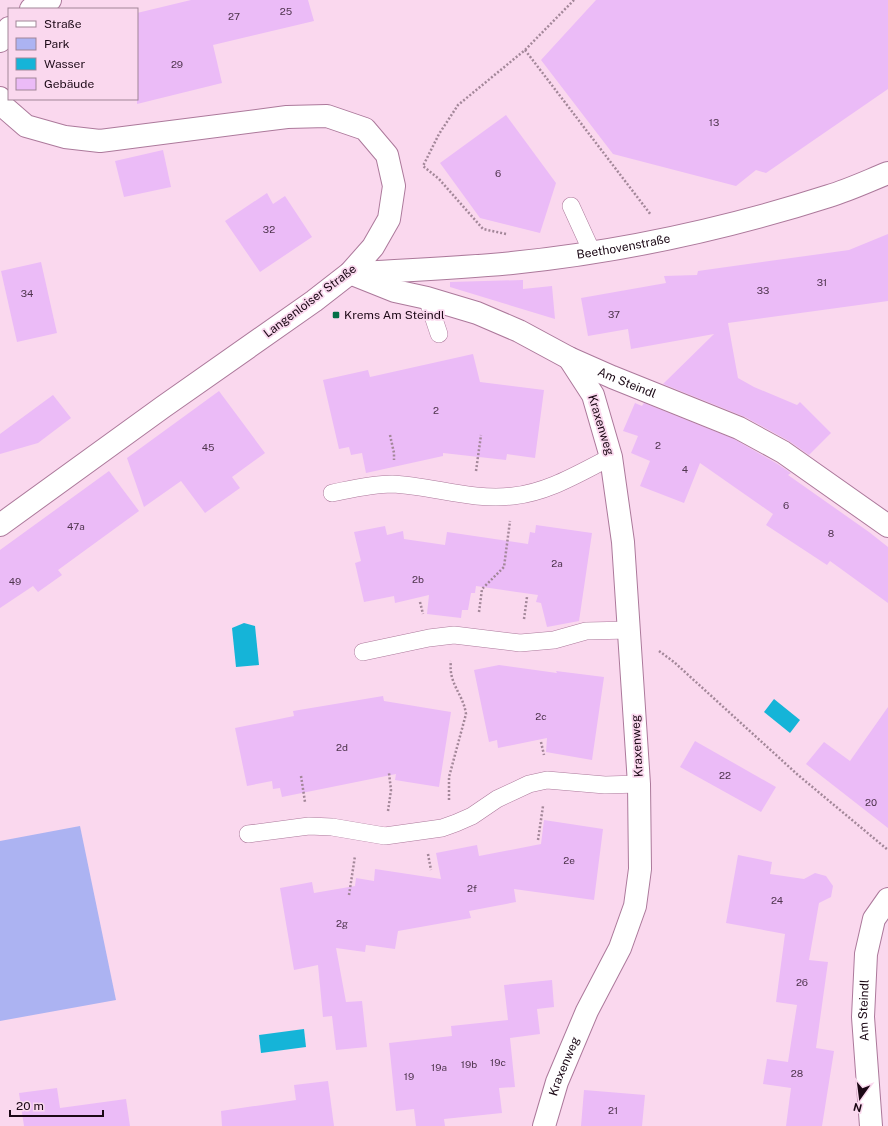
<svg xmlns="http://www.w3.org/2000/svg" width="888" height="1126" font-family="'Public Sans',sans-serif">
  <rect width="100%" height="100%" fill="#fad8ee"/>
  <path fill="#acb3f2" d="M80 826 116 1000 0 1021V841Z"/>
  <g fill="#15b4d8">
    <path d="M244 623 255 626 259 665 236 667 232 628Z"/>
    <path d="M774 699 800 720 790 733 764 712Z"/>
    <path d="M304 1029 306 1047 261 1053 259 1035Z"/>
  </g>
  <g fill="#ebbbf7">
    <path d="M191 0H308L314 21 213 45 222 83 137 104V13Z"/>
    <path d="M596 0H888V89L766 173 756 170 736 186 613 154 541 60Z"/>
    <path d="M506 115 556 183 540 233 480 218 440 163Z"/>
    <path d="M163 150 171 187 124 197 115 161Z"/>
    <path d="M267 193 273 204 285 196 312 237 260 272 225 221Z"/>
    <path d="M888 234V301L728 323 738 378 754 387 797 405 800 402 831 433 809 455 789 441 745 417 663 384 714 334 631 349 628 329 588 336 581 298 666 283 664 276 697 275 698 271 849 250Z"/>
    <path d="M41 262 57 333 17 342 1 271Z"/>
    <path d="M523 280V289L552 286 555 319 450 287V282Z"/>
    <path d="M473 354 480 382 544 390 535 458 507 454 506 460 443 453V456L366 473 362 453 351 455 349 447 339 449 323 380 368 370 370 377Z"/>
    <path d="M219 391 265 453 232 477 240 488 205 513 181 481 144 507 127 458Z"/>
    <path d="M53 395 71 418 38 443 0 454V434Z"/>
    <path d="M635 403 642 406 644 403 734 439 776 463 791 473 788 475 869 532 888 547V603L830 561 827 565 766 525 773 514 700 463 684 503 640 486 650 461 631 453 638 436 623 431Z"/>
    <path d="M109 471 139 511 58 570 62 575 38 592 33 586 0 608V550Z"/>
    <path d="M536 525 592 533 579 621 547 627 541 603 536 602 538 595 476 586 475 593H471L468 610H462L461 618 427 614 429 595 395 603 394 596 364 602 355 563 361 561 354 532 385 526 387 535 403 531 404 539 445 545 447 532 528 544 530 532 535 533Z"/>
    <path d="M499 665 557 673 556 671 604 677 592 760 546 752 547 738 498 748 497 740 489 742 474 670Z"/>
    <path d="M383 696 384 701 451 712 439 787 395 780 396 774 282 797 280 788 273 789 272 781 247 786 235 728 294 716 293 711Z"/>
    <path d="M888 707V828L806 764 824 742 850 761Z"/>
    <path d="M695 741 776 787 761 812 680 767Z"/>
    <path d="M544 820 603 829 594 900 514 889 516 902 469 911 471 918 398 931 395 949 366 945 365 952 336 948 346 1002 362 1001 367 1047 336 1050 332 1016 323 1017 318 965 294 970 280 888 312 882 314 893 355 886 356 878 374 881 375 869 441 879 436 853 477 845 479 856 541 844Z"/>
    <path d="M738 855 772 862 770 874 804 879 815 873 826 876 833 886 831 897 819 903 809 960 828 962 816 1048 834 1051 822 1126H786L791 1088 763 1084 767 1059 788 1062 797 1005 776 1002 785 934 726 923Z"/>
    <path d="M552 980 554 1007 537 1009 540 1034 510 1038 515 1087 499 1088 502 1113 444 1119 445 1126H416L414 1109 396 1111 389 1043 452 1036 451 1026 508 1020 504 985Z"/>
    <path d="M328 1081 334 1126H222L221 1111 296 1100 294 1085Z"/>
    <path d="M57 1088 60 1108 126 1099 130 1126H24L19 1093Z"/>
    <path d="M584 1090 645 1095 642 1126H581Z"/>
  </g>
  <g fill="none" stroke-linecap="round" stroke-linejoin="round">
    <g stroke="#ac799b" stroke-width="18">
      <g id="service">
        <path d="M571 206 592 252"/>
        <path d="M427 298 439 334"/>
        <path d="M332 493C352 489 372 484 392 484 433 486 472 501 513 496 549 492 579 473 611 457"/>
        <path d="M363 652 429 638 454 635 520 643 554 640 586 631 630 630"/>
        <path d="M248 834 309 826 332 827 385 836 442 828 456 823 472 816 497 799 529 784 547 780 605 785 639 784"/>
      </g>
    </g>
    <g stroke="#ac799b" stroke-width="24">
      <g id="minor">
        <path id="s1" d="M350 273 395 291 427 298 477 313 519 331 569 358 612 377 739 428 783 452 888 526"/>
        <path id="s2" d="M357 273C409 270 460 268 512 263 619 252 726 229 829 196 849 190 868 181 888 173"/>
        <path id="s3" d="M544 1126 557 1082 587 1011 620 948 635 906 640 869 639 784 623 542 611 457 593 395 569 358"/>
        <path id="s4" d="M871 1126 863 1017 866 954 874 919 888 899"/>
      </g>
    </g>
    <g stroke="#ac799b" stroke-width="24">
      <g id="tertiary">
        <path d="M31 9 50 0"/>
        <path d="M0 41 9 28"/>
        <path d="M0 98 3 106 26 126 65 137 100 141 287 117 327 116 365 129 387 155 394 186 389 219 373 247 350 273 314 301 163 407 0 525"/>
      </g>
    </g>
    <g stroke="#a38799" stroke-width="2.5" stroke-dasharray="2 2" stroke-linecap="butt">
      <path d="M525 50 651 215"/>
      <path d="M506 234 483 229 439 179 423 166 439 134 458 105 525 50 574 0"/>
      <path d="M390 435 394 453V460"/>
      <path d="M476 471 481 435"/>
      <path d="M420 602 423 614"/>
      <path d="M479 612 482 589 504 567 510 521"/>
      <path d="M524 619 527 597"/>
      <path d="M659 651 674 662 798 775 888 850"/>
      <path d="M541 742 544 755"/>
      <path d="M301 776 305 802"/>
      <path d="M449 800V777L466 714C463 693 448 684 451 661"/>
      <path d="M388 811 391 790 389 773"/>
      <path d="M538 840 543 806"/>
      <path d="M428 854 431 870"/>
      <path d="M349 895 355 856"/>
    </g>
    <use href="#service" stroke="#fff" stroke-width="17"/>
    <use href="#minor" stroke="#fff" stroke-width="22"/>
    <use href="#tertiary" stroke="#fff" stroke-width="22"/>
  </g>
  <rect fill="#046f47" stroke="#fad8ee" stroke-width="1.5" x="332" y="311" width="8" height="8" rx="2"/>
  <g text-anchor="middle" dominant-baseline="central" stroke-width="3.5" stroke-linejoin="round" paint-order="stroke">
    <g font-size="10" fill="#4f354e">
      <text x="286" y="11">25</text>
      <text x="234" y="16">27</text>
      <text x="177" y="64">29</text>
      <text x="714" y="122">13</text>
      <text x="498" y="173">6</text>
      <text x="269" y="229">32</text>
      <text x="822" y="282">31</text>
      <text x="763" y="290">33</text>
      <text x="27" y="293">34</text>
      <text x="614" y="314">37</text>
      <text x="436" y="410">2</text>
      <text x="658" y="445">2</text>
      <text x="208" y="447">45</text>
      <text x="685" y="469">4</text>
      <text x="786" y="505">6</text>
      <text x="76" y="526">47a</text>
      <text x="831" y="533">8</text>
      <text x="557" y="563">2a</text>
      <text x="418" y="579">2b</text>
      <text x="15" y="581">49</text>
      <text x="541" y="716">2c</text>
      <text x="342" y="747">2d</text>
      <text x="725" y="775">22</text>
      <text x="871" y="802">20</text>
      <text x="569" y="860">2e</text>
      <text x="472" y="888">2f</text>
      <text x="777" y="900">24</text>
      <text x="342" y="923">2g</text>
      <text x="802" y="982">26</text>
      <text x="498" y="1062">19c</text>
      <text x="469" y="1064">19b</text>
      <text x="439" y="1067">19a</text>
      <text x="797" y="1073">28</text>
      <text x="409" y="1076">19</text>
      <text x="613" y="1110">21</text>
    </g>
    <g font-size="12" fill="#1b0815" stroke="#fad8ee">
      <text stroke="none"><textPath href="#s2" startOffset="268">Beethovenstraße</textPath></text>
      <text transform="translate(310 301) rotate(-37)">Langenloiser Straße</text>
      <text stroke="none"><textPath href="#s1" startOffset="299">Am Steindl</textPath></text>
      <text transform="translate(601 425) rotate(73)">Kraxenweg</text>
      <text transform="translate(637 746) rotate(-93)">Kraxenweg</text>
      <text stroke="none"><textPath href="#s4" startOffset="116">Am Steindl</textPath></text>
      <text stroke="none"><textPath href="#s3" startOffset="63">Kraxenweg</textPath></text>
    </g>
    <g font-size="12" fill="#1b0815" stroke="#fad8ee" text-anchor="start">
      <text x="344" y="315">Krems Am Steindl</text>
    </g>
  </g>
  <rect x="8" y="8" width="130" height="92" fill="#fad8ee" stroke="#a18597"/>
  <rect x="16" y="21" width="20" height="6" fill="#ffffff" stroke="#a18597"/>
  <text x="44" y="28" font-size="12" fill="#1b0815">Straße</text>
  <rect x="16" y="38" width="20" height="12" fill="#acb3f2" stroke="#a18597"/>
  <text x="44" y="48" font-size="12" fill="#1b0815">Park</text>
  <rect x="16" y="58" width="20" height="12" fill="#15b4d8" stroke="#a18597"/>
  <text x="44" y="68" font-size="12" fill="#1b0815">Wasser</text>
  <rect x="16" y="78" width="20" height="12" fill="#ebbbf7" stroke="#a18597"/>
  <text x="44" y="88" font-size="12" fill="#1b0815">Gebäude</text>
  <g transform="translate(860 1098) rotate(194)" stroke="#fad8ee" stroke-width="3" paint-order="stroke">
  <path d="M0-3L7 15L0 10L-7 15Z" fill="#1b0815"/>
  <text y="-6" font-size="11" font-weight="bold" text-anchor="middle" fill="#1b0815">N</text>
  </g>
  <path d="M10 1110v6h93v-6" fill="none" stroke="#1b0815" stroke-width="2"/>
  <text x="16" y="1110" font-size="12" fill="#1b0815" stroke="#fad8ee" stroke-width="3" paint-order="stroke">20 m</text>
</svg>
